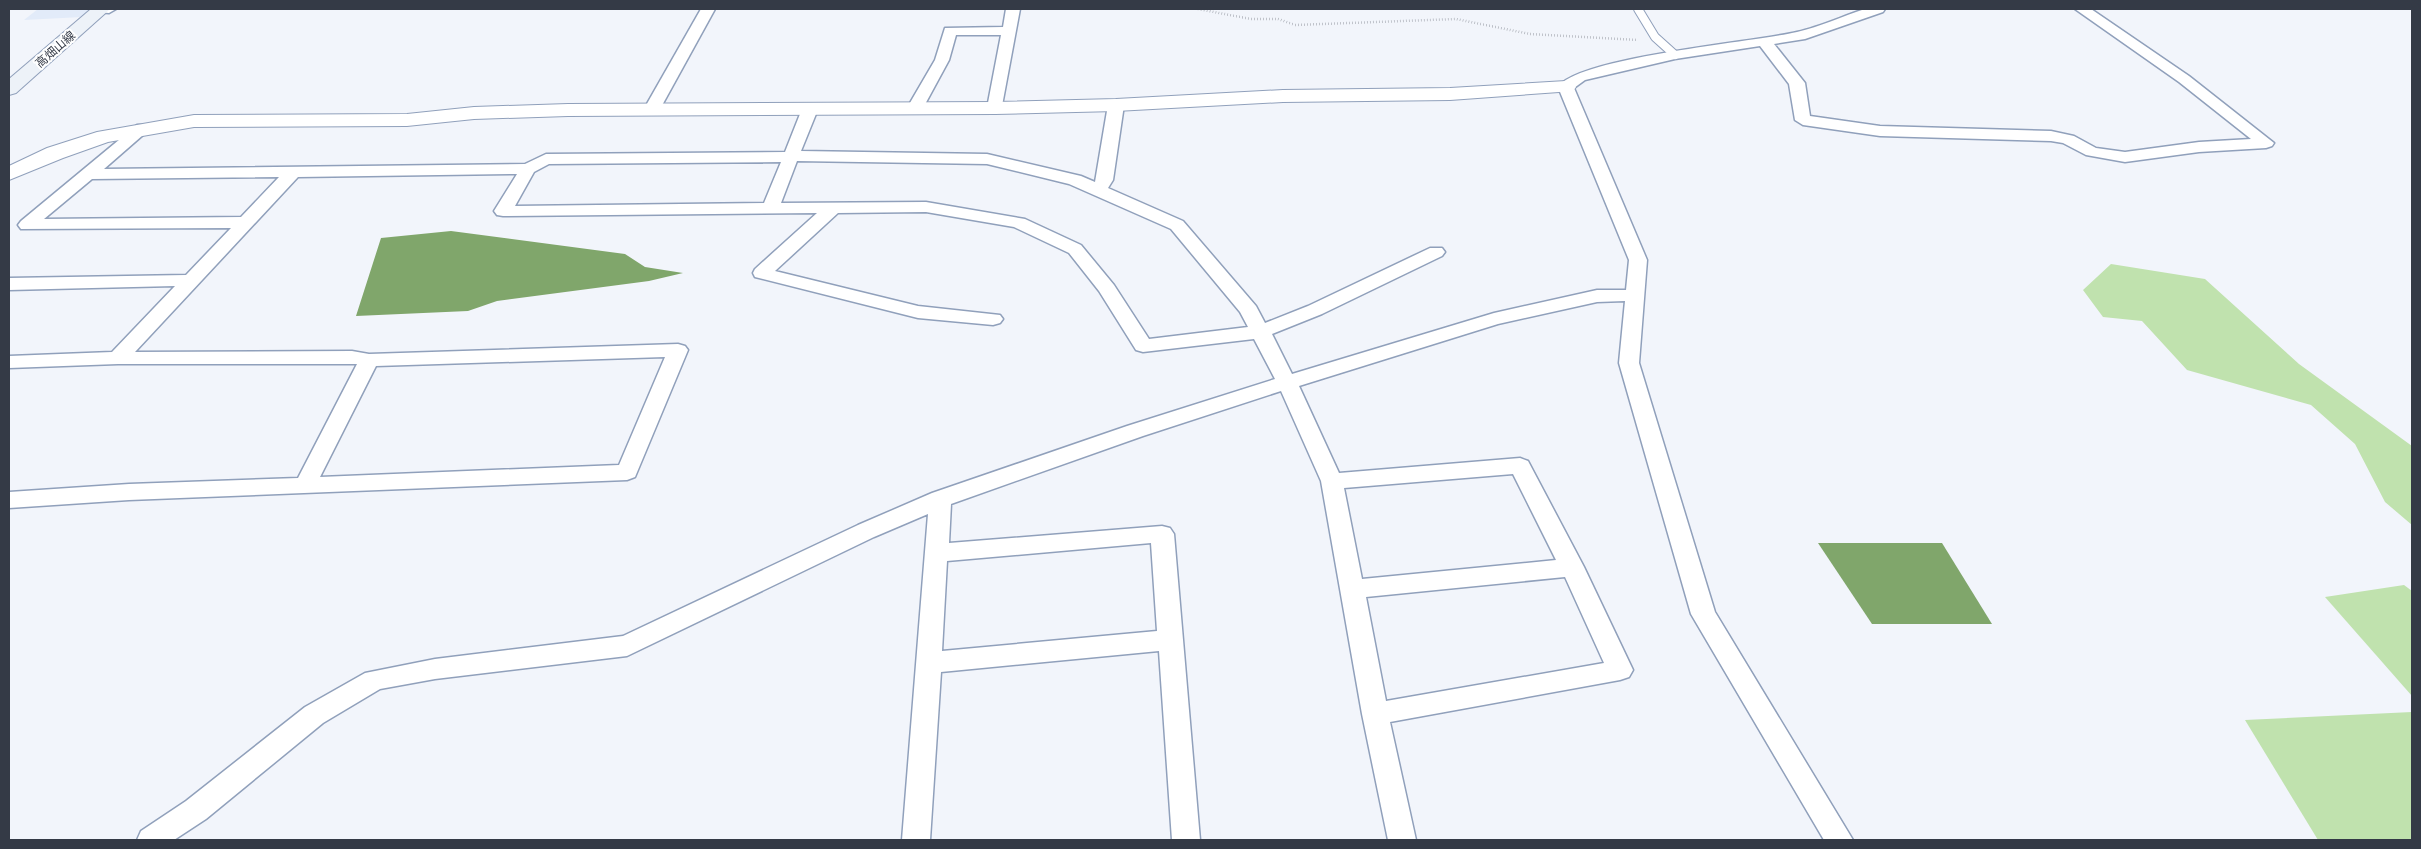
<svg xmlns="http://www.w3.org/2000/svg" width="2421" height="849" font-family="'Open Sans','Noto Sans JP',sans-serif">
  <rect width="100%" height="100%" fill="#f2f5fb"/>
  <path fill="#e2ebf9" d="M38 9H91L82 17 24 20Z"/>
  <g fill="#c0e2ae">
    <path d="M2111 264 2205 279 2299 364 2412 446V525L2385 502 2355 444 2311 405 2187 370 2142 321 2103 317 2083 290Z"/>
    <path d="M2404 585 2412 591V696L2325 597Z"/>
    <path d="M2412 712V840H2318L2245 720Z"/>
  </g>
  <g fill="#80a66b">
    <path d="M451 231 625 254 645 267 683 273 649 281 497 301 468 311 356 316 381 238Z"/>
    <path d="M1818 543H1942L1992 624H1872Z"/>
  </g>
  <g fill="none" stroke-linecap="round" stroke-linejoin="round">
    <g stroke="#90a0bb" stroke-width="10">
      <path id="service" d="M1638 9 1655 37 1675 55"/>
    </g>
    <g stroke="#90a0bb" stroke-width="3">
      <g id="minor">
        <path d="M94 9H116L109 13 96 12Z"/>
        <path d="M701 9H715L660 109 658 112H646L644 109Z"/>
        <path d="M1006 9H1020L1001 111 995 113 987 108 1001 35H956L949 60 923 108 915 113 909 111 907 108 935 60 945 28 1003 27Z"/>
        <path d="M1865 9H1885L1883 12 1805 39 1774 44 1805 83 1810 116 1880 126 2051 131 2074 136 2096 148 2125 152 2199 142 2251 139 2179 82 2075 9H2091L2189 76 2274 143 2272 146 2266 148 2199 152 2125 162 2086 155 2063 143 2051 141 1880 136 1803 125 1795 120 1789 84 1760 46 1675 59 1585 80 1574 88 1647 260 1639 363 1715 612 1853 840H1824L1691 614 1619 363 1625 301 1597 302 1498 324 1299 386 1339 473 1520 458 1528 461 1584 567 1633 670 1629 677 1620 680 1390 722 1416 840H1388L1362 714 1321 481 1281 391 1143 436 951 504 949 543 1162 526 1170 528 1174 534 1200 840H1172L1159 651 941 672 930 840H902L928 514 874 537 627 656 435 679 380 689 323 723 206 819 174 840H137L141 831 186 801 305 707 365 673 435 659 623 636 858 525 932 493 1127 426 1275 379 1254 339 1143 352 1136 350 1099 291 1069 253 1014 227 926 212 838 213 775 271 918 306 1000 315 1003 319 1000 323 993 325 918 318 755 277 753 273 755 269 817 213 503 216 497 215 494 211 517 174 298 177 135 352 352 351 369 354 678 344 685 346 688 350 635 477 627 480 129 500 9 508V492L129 484 298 478 357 364H118L9 368V356L112 352 175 286 9 290V278L186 275 231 228 21 229 18 225 21 221 137 125H149L151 128 104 169 525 164 546 154 785 152 802 109 810 104 818 109 801 151 987 154 1081 176 1095 182 1108 105 1116 100 1124 105 1113 180 1108 188 1183 221 1256 306 1265 323 1308 306 1430 248H1442L1445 252 1442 256 1322 314 1272 334 1292 374 1494 313 1597 290H1626L1629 260 1558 87C1579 57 1755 42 1797 32 1820 27 1843 16 1865 9ZM797 161 987 164 1069 184 1171 229 1240 312 1248 327 1149 339 1114 285 1081 245 1025 219 926 202 781 203ZM781 162 764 203 515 206 534 172 549 164ZM279 177 241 217 44 219 92 179ZM665 357 619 465 320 477 376 366ZM1513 474 1556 560 1362 579 1344 488ZM1151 543 1157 631 942 651 947 561ZM1565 577 1604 663 1386 701 1366 597Z"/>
      </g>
    </g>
    <g stroke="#90a0bb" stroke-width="2">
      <path id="tertiary" d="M1566 81 1573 83 1576 87 1573 91 1450 100 1283 102 1116 111 995 114 568 116 474 119 407 126 194 127 108 142 63 158 9 180V166L47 148 97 132 194 115 407 114 474 107 568 104 995 102 1116 99 1283 90 1450 88Z"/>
    </g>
    <g stroke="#90a0bb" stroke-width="2">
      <path id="secondary" d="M91 9H110L16 93 9 95V79Z"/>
    </g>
    <path stroke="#8d919a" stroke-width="2.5" stroke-dasharray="0.5 2.5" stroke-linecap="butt" d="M1198 9 1251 19H1278L1295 25 1456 19 1530 34 1638 40"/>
    <use href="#service" stroke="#fff" stroke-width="8"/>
    <use href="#minor" fill="#fff" fill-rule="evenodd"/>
    <use href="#tertiary" fill="#fff" fill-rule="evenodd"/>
    <use href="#secondary" fill="#edf2f8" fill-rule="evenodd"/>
  </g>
  <g text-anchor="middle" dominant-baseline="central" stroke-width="4" stroke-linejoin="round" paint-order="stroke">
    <g font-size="12" fill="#343a46" stroke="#fff">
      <text transform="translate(55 49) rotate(-41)">高畑山線</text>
    </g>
  </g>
  <rect width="2421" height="849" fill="none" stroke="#343a46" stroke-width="20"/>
</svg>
